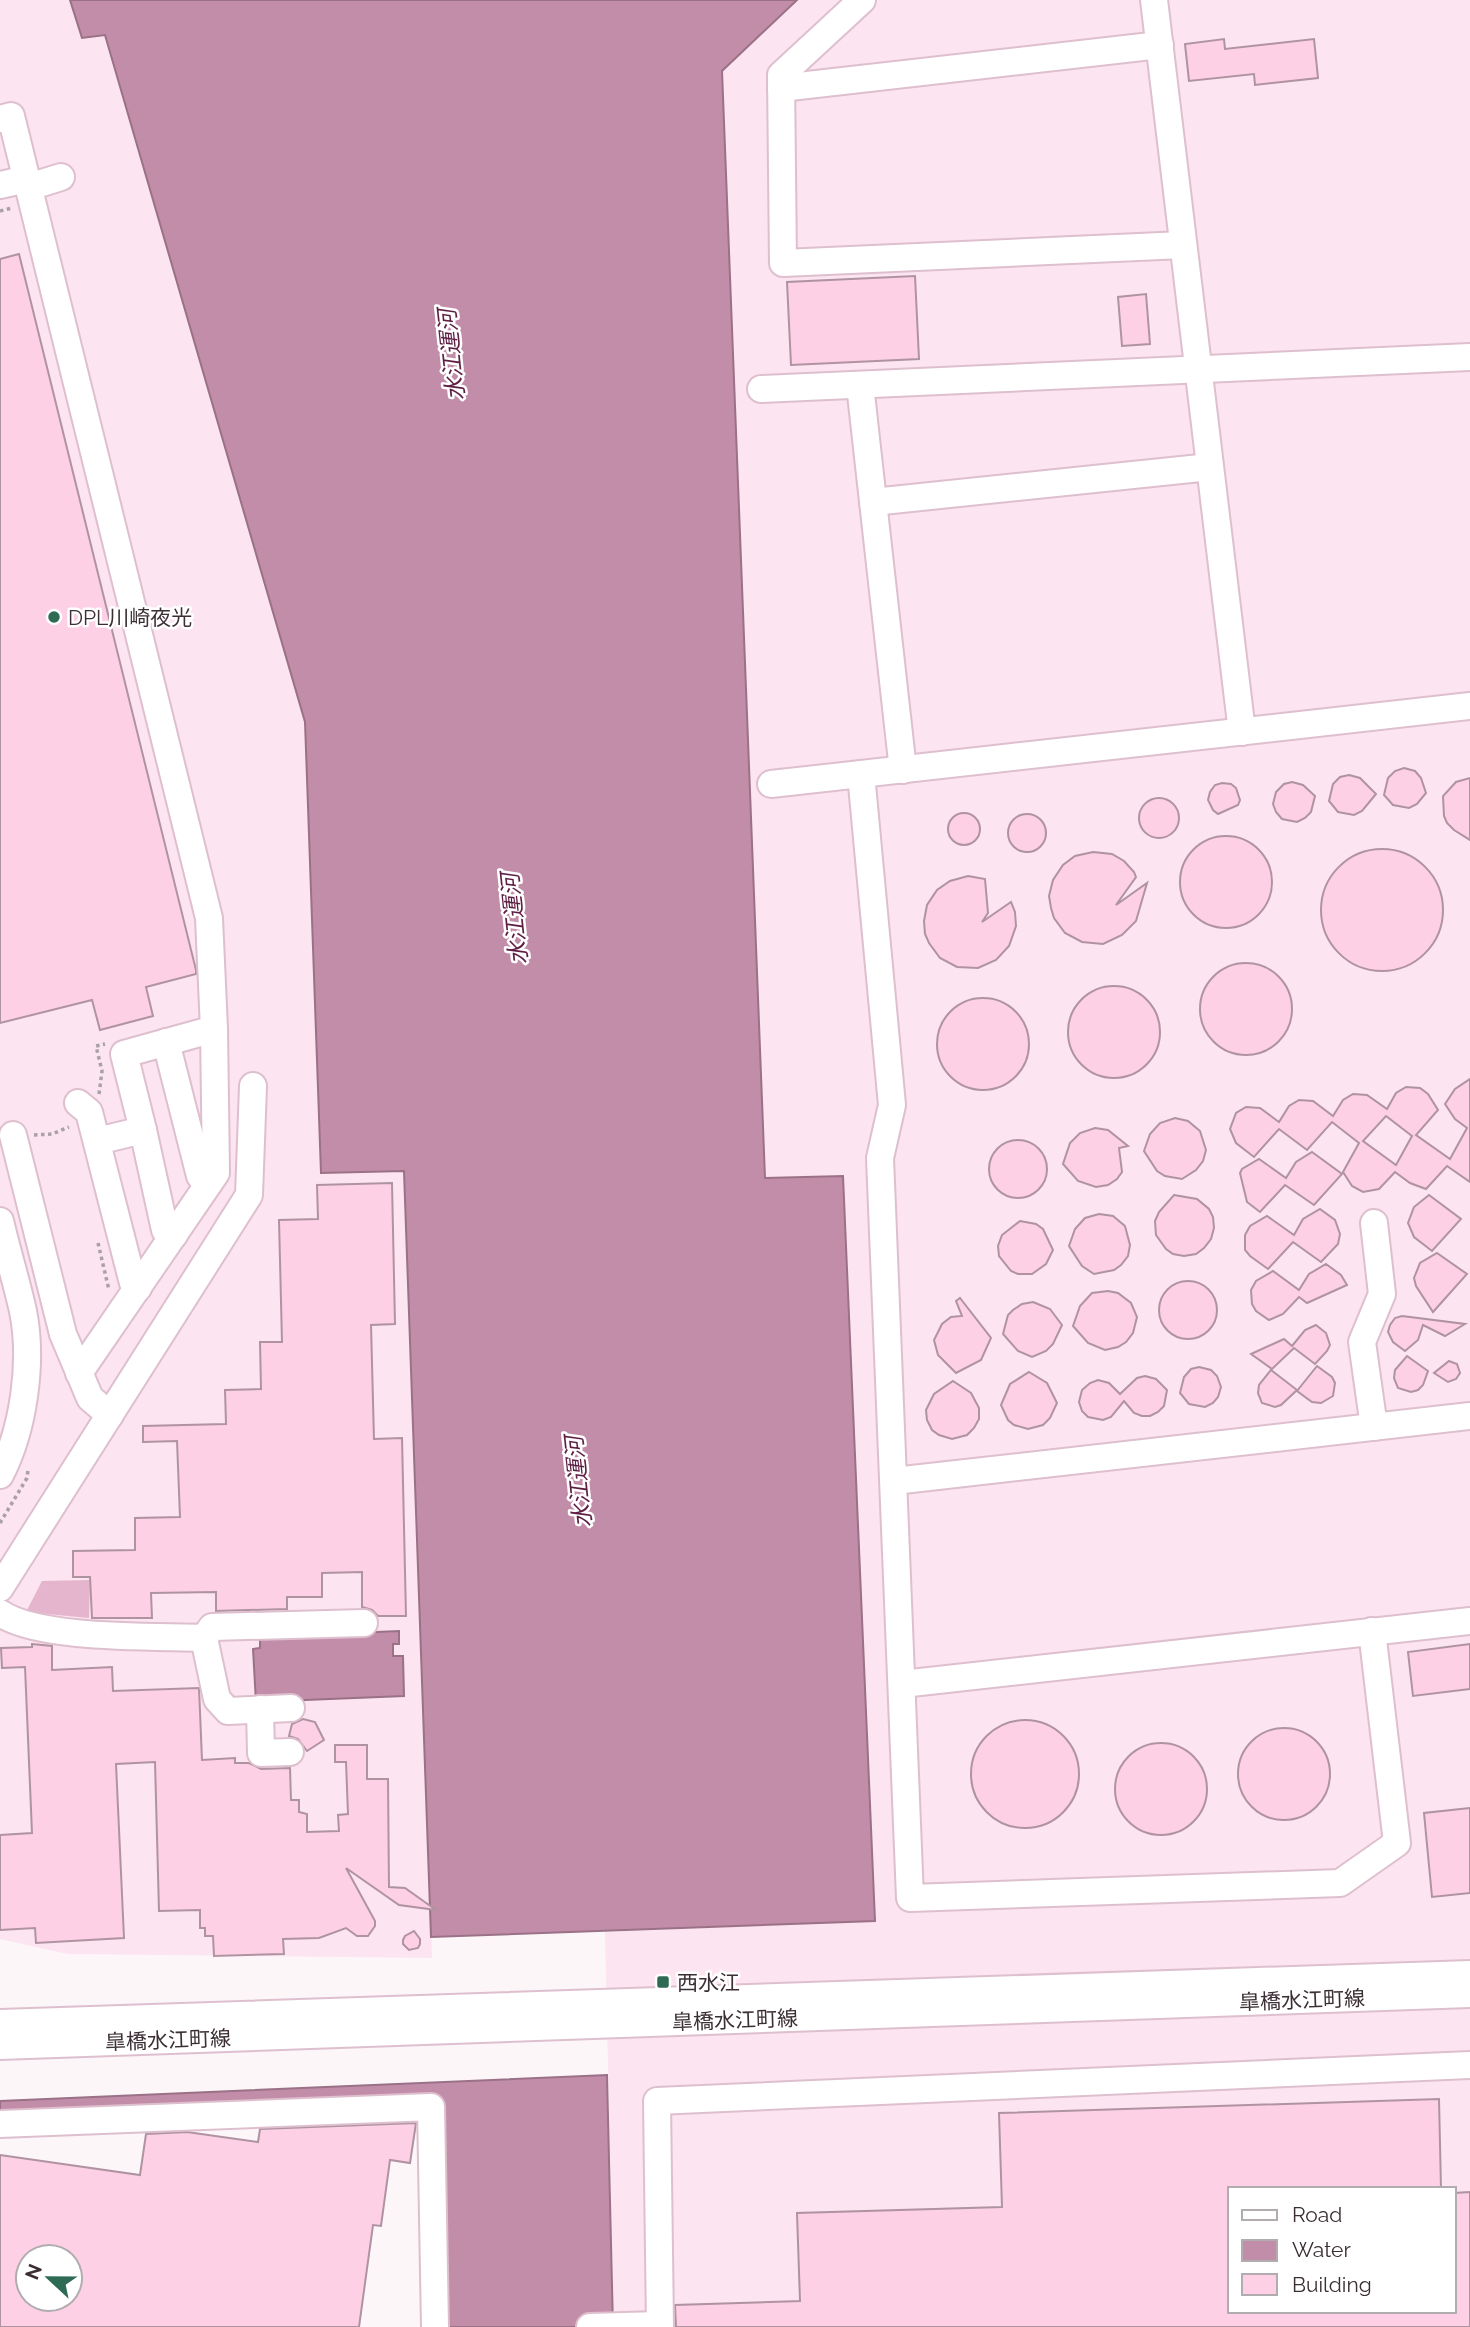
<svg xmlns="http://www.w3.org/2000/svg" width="1470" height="2327" font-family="Raleway,'Noto Sans JP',sans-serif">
  <rect width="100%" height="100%" fill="#fcf6f9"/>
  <g fill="#fce4f0" fill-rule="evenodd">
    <path d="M0 0H70L82 38 105 35 305 722 321 1172 404 1171 432 1958 68 1954 0 1939Z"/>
    <path d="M797 0H1470V2327H614L605 1932 875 1921 842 1176 765 1179 722 71ZM1230 2189H1454V2311H1230Z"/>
  </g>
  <path fill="#e5b5cd" d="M90 1580 89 1618 26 1612 42 1581Z"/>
  <g fill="#c28da8" stroke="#9a7186" stroke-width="2">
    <path d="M70 0H797L722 71 765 1178 843 1176 875 1921 431 1937 404 1171 321 1173 305 722 105 35 82 38Z"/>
    <path d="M399 1631V1644H393V1656H403L404 1696 256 1702 253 1649 260 1648V1637Z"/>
    <path d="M607 2075 613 2327H449L439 2099 0 2115V2101Z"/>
  </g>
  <g fill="#fdd0e6" stroke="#b093a1" stroke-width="2" fill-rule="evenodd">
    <path d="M1224 39 1225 49 1314 39 1318 78 1255 85 1254 74 1189 81 1185 44Z"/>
    <path d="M19 254 196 970V974L146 987 153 1016 100 1030 92 1000 0 1023V259Z"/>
    <path d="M915 276 919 359 791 365 787 282Z"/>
    <path d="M1146 294 1150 344 1122 346 1118 297Z"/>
    <path d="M1404 768 1415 771 1421 778 1426 793 1417 804 1409 808 1393 805 1384 795 1388 778 1395 771Z"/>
    <path d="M1349 775 1360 778 1376 794 1362 811 1354 815 1338 812 1329 801 1333 784 1340 777Z"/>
    <path d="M1470 778V840L1454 830 1447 823 1444 816 1443 796 1456 782Z"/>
    <path d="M1292 782 1303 785 1315 796 1311 812 1305 818 1297 822 1282 819 1276 812 1273 804 1276 792 1284 784Z"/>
    <path d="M1222 783 1231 784 1236 788 1240 800 1238 805 1218 814 1213 810 1208 800 1210 792 1215 785Z"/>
    <circle cx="1159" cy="818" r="20"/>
    <circle cx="964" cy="829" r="16"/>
    <circle cx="1027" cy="833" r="19"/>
    <circle cx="1226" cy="882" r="46"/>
    <circle cx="1382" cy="910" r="61"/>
    <path d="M1093 852 1112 854 1124 861 1134 872 1136 877 1116 905 1147 883 1136 921 1122 935 1103 944 1082 942 1065 933 1054 918 1051 908 1049 896 1053 880 1063 865 1075 856Z"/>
    <path d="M968 876 985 879 988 913 982 922 1011 902 1015 912 1016 926 1009 946 996 960 978 968 957 967 940 958 929 943 925 934 924 921 927 905 937 890 950 881Z"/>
    <circle cx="1246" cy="1009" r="46"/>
    <circle cx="1114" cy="1032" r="46"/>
    <circle cx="983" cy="1044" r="46"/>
    <path d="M1470 1079V1182L1447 1166 1426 1189 1410 1183 1395 1172 1379 1189 1363 1192 1352 1186 1343 1172 1359 1143 1332 1122 1307 1150 1279 1129 1254 1157 1236 1143 1230 1129 1236 1113 1246 1107 1260 1108 1279 1122 1289 1106 1299 1100 1313 1101 1333 1116 1343 1100 1353 1094 1367 1095 1387 1109 1396 1093 1406 1087 1420 1088 1428 1094 1438 1110 1416 1135 1450 1159 1467 1128 1455 1119 1445 1104 1455 1089ZM1386 1116 1412 1136 1396 1165 1363 1141Z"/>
    <path d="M1175 1118 1188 1121 1200 1131 1206 1150 1203 1161 1196 1170 1182 1179 1165 1176 1157 1171 1144 1151 1150 1134 1160 1123Z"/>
    <path d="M1095 1128 1108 1130 1128 1146 1119 1148 1122 1172 1117 1179 1108 1185 1096 1187 1078 1181 1063 1164 1070 1143 1080 1133Z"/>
    <circle cx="1018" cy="1169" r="29"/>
    <path d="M1312 1152 1342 1174 1314 1205 1285 1185 1260 1212 1247 1202 1240 1173 1242 1169 1259 1159 1286 1178 1296 1162Z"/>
    <path d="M392 1183 395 1324 371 1325 374 1439 402 1438 406 1616H378L372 1610 362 1607V1572L322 1573V1597H287V1609L216 1611V1592L151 1593 152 1618H92L90 1577H73V1551L135 1550V1518L180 1517 177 1441 143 1442V1426L226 1424 225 1390 261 1389 260 1342H282L279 1220 318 1219 317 1185Z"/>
    <path d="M1174 1195 1197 1199 1209 1209 1213 1217 1214 1228 1211 1239 1204 1248 1196 1254 1184 1256 1173 1254 1166 1249 1156 1235 1155 1221 1159 1212Z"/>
    <path d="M1429 1195 1461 1219 1432 1251 1414 1237 1408 1223 1414 1207Z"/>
    <path d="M1320 1209 1335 1220 1340 1234 1338 1244 1321 1262 1293 1242 1268 1269 1250 1256 1245 1250V1235L1250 1226 1267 1216 1294 1235 1303 1219Z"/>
    <path d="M1099 1214 1113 1216 1125 1226 1130 1245 1128 1256 1121 1265 1114 1270 1094 1274 1082 1266 1069 1246 1075 1229 1085 1218Z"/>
    <path d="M1020 1221 1036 1224 1043 1229 1053 1250 1046 1264 1032 1274H1018L1011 1271 999 1256 998 1246 1002 1235Z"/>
    <path d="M1437 1253 1467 1274 1433 1312 1416 1286 1414 1278 1420 1263Z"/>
    <path d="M1326 1264 1341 1275 1347 1285 1307 1303 1299 1297 1283 1314 1269 1320 1256 1311 1252 1304 1251 1290 1256 1281 1273 1271 1299 1290 1309 1274Z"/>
    <circle cx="1188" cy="1310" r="29"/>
    <path d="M1108 1291 1118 1293 1131 1303 1137 1317 1133 1333 1126 1342 1118 1347 1105 1350 1088 1343 1073 1326 1080 1306 1092 1293Z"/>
    <path d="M960 1298 991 1338 981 1360 956 1373 938 1355 934 1340 942 1324 951 1317 962 1316 956 1301Z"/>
    <path d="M1033 1302 1050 1309 1062 1325 1053 1344 1046 1351 1032 1357 1018 1351 1003 1334 1008 1315 1013 1310 1022 1304Z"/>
    <path d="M1402 1316 1410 1317 1465 1324 1445 1336 1423 1325 1418 1340 1405 1351 1393 1342 1388 1332 1390 1325 1395 1318Z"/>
    <path d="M1316 1325 1326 1333 1330 1345 1327 1351 1315 1364 1294 1348 1272 1369 1251 1354 1284 1339 1292 1346 1305 1330Z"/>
    <path d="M1407 1356 1428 1371 1423 1385 1418 1390 1411 1392 1398 1388 1394 1378 1395 1370Z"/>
    <path d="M1449 1361 1457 1364 1460 1373 1456 1379 1448 1382 1434 1373Z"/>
    <path d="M1317 1366 1332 1377 1335 1383 1333 1396 1321 1403 1312 1402 1297 1391Z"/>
    <path d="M1199 1367 1211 1370 1217 1376 1221 1387 1218 1397 1213 1403 1205 1407 1189 1404 1180 1393 1184 1377 1191 1369Z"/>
    <path d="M1271 1370 1297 1390 1281 1405 1275 1407 1262 1403 1258 1393 1259 1385Z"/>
    <path d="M1029 1372 1047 1383 1057 1403 1050 1418 1043 1425 1028 1429 1014 1425 1008 1420 1001 1405 1010 1384Z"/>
    <path d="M1145 1376 1156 1379 1167 1390 1164 1406 1158 1412 1150 1416H1142L1134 1413 1124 1401 1111 1417 1103 1420 1088 1417 1082 1411 1079 1402 1082 1390 1090 1383 1098 1380 1109 1383 1120 1394 1137 1378Z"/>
    <path d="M953 1381 971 1393 979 1408V1419L974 1428 967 1435 952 1439 939 1435 932 1430 927 1420 926 1410 934 1394Z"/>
    <path d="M32 1644 52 1646V1670L112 1667 113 1691 199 1688 202 1760 235 1758V1763H249L261 1769 290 1768 291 1800H299V1812L307 1814V1832L339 1831 338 1815 348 1814 346 1762H335V1745H367V1779H388L389 1887 405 1888 436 1910 399 1905 346 1868 375 1921V1926L368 1936H357L346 1928 319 1938 283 1939 284 1954 214 1956 213 1936H205V1928H200V1910L159 1911 155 1762 116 1764 124 1938 36 1943 35 1928 0 1930V1835L32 1833 25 1667 2 1668 1 1648 32 1647Z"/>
    <path d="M1470 1644V1689L1413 1696 1408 1652Z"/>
    <path d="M303 1719 315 1722 324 1740 307 1751 298 1739 289 1736 292 1724Z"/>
    <circle cx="1025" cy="1774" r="54"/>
    <circle cx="1284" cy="1774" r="46"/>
    <circle cx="1161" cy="1789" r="46"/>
    <path d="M1470 1808V1893L1432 1897 1424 1813Z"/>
    <path d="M414 1931 420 1939V1944L418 1948 409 1950 403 1944V1940L405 1936Z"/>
    <path d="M1439 2099 1441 2189H1230V2311H1454V2193L1470 2192V2327H676L675 2305 800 2301 797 2213 1002 2207 999 2113Z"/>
    <path d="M416 2123 410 2163 390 2160 381 2226 373 2225 359 2327H0V2155L140 2175 146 2134 187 2132 258 2142 260 2129ZM28 2257H70V2299H28Z"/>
  </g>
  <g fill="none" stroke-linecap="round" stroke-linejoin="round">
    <g stroke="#debfce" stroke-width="30">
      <g id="minor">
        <path d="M862 0 781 75 783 263 1183 245"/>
        <path d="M1154 0 1242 732"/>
        <path d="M781 88 1160 45"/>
        <path d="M0 119 11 116 209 918 214 1029 216 1173 79 1373"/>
        <path d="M0 185 27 179"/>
        <path d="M29 187 61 177"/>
        <path d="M860 385 903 770"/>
        <path d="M761 389 1470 357"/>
        <path d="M873 502 1210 467"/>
        <path d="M861 774 892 1105 880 1158 910 1898 1340 1883 1397 1843 1372 1631"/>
        <path d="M771 784 1470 706"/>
        <path d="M166 1042 200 1176 208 1184"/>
        <path d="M78 1103 89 1112 133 1283 138 1288"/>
        <path d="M143 1130 165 1230 174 1235"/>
        <path d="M13 1135 63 1334 90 1398 110 1415"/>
        <path d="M97 1141 143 1130 124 1054 214 1029"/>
        <path d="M0 1221C7 1251 16 1280 23 1311 33 1361 24 1429 0 1475"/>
        <path d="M1374 1427 1362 1342 1382 1294 1374 1223"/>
        <path d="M894 1481 1470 1416"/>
        <path d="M0 1588 249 1195 253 1086"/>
        <path d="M0 1613C39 1640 155 1636 204 1638L212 1627 364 1623"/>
        <path d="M204 1638 217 1699 228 1711 291 1708"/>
        <path d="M902 1684 1470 1621"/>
        <path d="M260 1709 261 1753 290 1752"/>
        <path d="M0 2023 1470 1974"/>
        <path d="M0 2046 1470 1994"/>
        <path d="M0 2124 431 2107 435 2327"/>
        <path d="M590 2327 659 2325"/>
        <path d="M660 2327 657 2101 1470 2065"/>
      </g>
    </g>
    <g stroke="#a9a1a5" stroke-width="3.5" stroke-dasharray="3.5 3.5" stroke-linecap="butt">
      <path d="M0 211 12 208"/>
      <path d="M99 1094 102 1071 96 1046 105 1044"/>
      <path d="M34 1135 52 1134 69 1127"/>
      <path d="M98 1243 109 1290"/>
      <path d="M0 1523 27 1478 28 1470"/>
    </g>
    <use href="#minor" stroke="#fff" stroke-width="26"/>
  </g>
  <g fill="#2f6a55" stroke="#fff" stroke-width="2.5">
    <circle cx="54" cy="617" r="7"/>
    <rect x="656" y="1975" width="14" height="14" rx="3.5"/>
  </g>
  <g text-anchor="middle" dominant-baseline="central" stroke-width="5" stroke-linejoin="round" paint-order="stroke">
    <g font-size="21" fill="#3b2f35" stroke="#fff" text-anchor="start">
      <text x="68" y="617">DPL川崎夜光</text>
      <text x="677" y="1982">西水江</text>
    </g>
    <g font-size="21" fill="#3b2f35" stroke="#fff">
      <text transform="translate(1302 2000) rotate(-2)">皐橋水江町線</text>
      <text transform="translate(735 2020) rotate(-2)">皐橋水江町線</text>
      <text transform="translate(168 2040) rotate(-2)">皐橋水江町線</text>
    </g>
    <g font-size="23" font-style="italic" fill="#5e1e44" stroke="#fff">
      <text transform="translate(451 355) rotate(-96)">水江運河</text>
      <text transform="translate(514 919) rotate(-96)">水江運河</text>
      <text transform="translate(578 1482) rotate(-96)">水江運河</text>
    </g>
  </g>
  <rect x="1228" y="2187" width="228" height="126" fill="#ffffff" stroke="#b1acae" stroke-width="2"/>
  <rect x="1242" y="2210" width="35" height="10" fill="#ffffff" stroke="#b1acae" stroke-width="2"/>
  <text x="1292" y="2222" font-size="21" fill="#3b2f35">Road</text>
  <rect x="1242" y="2240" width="35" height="21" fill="#c28da8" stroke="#b1acae" stroke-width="2"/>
  <text x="1292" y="2257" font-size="21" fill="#3b2f35">Water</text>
  <rect x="1242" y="2274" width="35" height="21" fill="#fdd0e6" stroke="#b1acae" stroke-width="2"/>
  <text x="1292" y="2292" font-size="21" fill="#3b2f35">Building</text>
  <g transform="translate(49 2278) rotate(292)"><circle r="33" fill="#ffffff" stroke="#b1acae" stroke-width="2"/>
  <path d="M0-5L12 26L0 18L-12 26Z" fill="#2f6a55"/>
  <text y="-10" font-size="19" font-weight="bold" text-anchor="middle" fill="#3b2f35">N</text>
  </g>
</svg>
